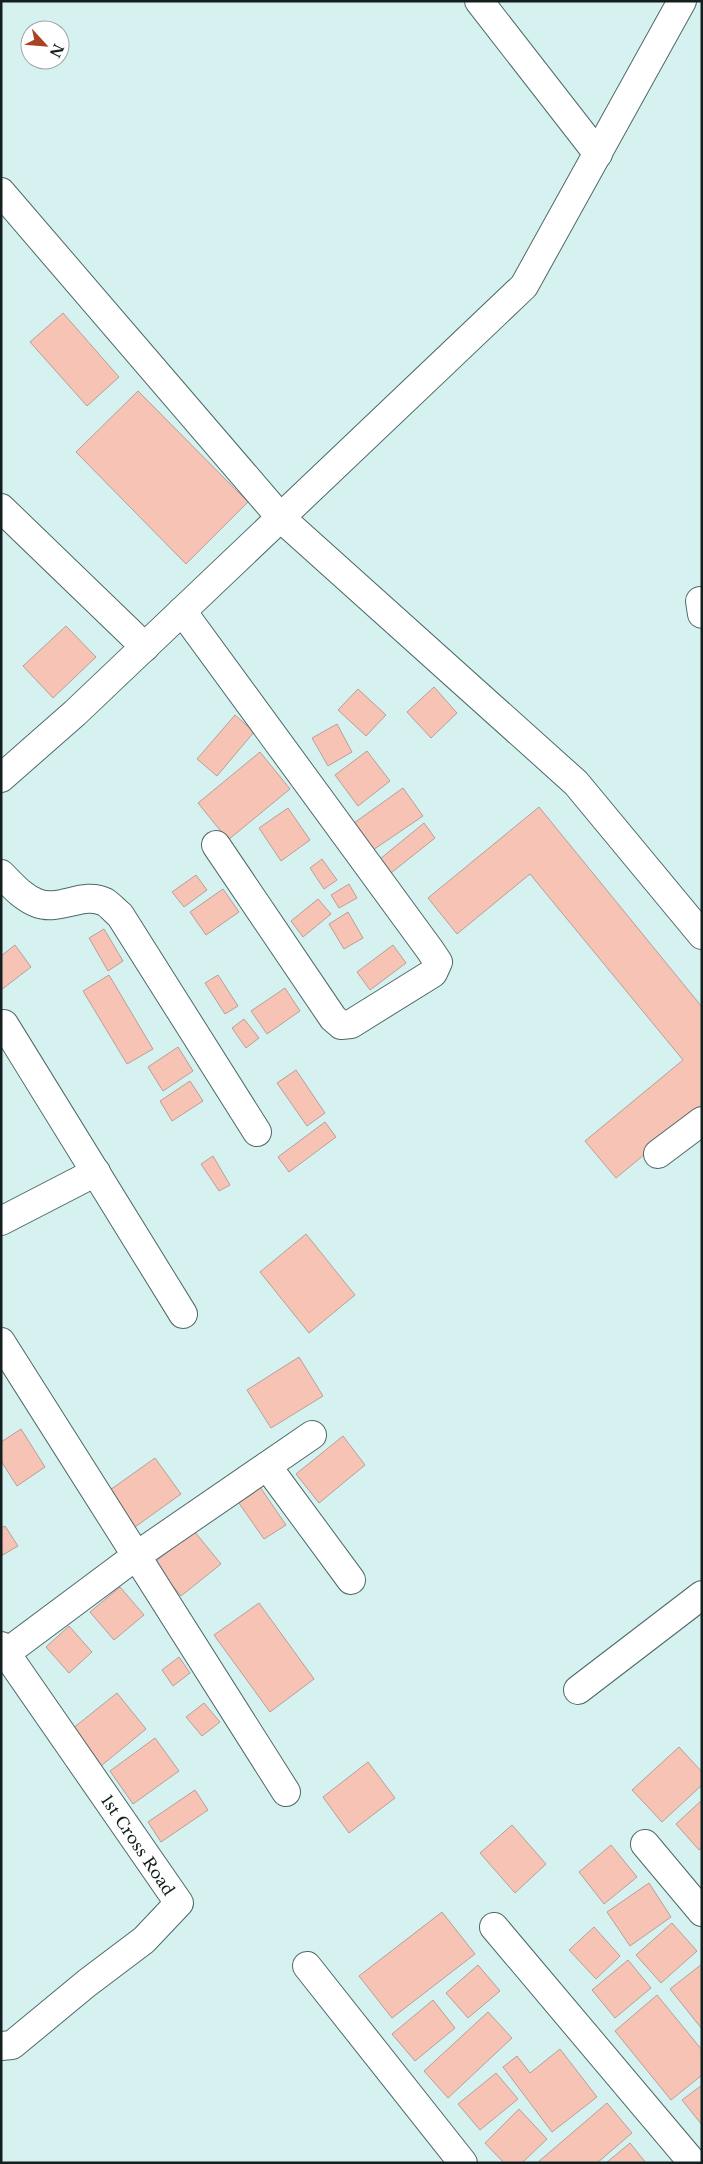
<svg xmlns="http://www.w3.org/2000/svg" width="703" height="2164" font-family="'Libre Baskerville',serif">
  <rect width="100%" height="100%" fill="#d5f2f0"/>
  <g fill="#f6c3b5" stroke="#b89f98">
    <path d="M63 313 119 377 87 406 30 342Z"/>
    <path d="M138 391 248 502 186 564 76 452Z"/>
    <path d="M66 626 96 657 53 698 23 666Z"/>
    <path d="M434 687 457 713 431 738 407 712Z"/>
    <path d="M358 689 386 715 366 736 338 710Z"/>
    <path d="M235 715 254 732 217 776 197 759Z"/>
    <path d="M337 724 352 752 328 766 312 738Z"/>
    <path d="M367 751 390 781 358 806 335 775Z"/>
    <path d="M260 752 290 789 228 840 198 803Z"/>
    <path d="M403 788 423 816 373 850 354 823Z"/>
    <path d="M539 807 702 1007V1107L616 1178 585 1141 683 1060 530 874 457 934 428 898Z"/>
    <path d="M288 808 310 840 281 861 259 828Z"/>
    <path d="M424 823 435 838 391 873 380 859Z"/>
    <path d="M322 859 337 880 324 889 310 868Z"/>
    <path d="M196 875 207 890 184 907 172 892Z"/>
    <path d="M349 884 357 898 339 908 331 895Z"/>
    <path d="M223 889 239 912 206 935 190 912Z"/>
    <path d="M318 899 331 914 303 937 291 921Z"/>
    <path d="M348 912 363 938 344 949 329 924Z"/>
    <path d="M104 929 123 961 108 971 89 938Z"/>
    <path d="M15 945 31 967 1 990V956Z"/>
    <path d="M393 945 406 963 370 990 357 972Z"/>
    <path d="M109 975 153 1049 127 1064 83 991Z"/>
    <path d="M218 975 238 1006 225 1014 205 983Z"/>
    <path d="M285 988 300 1011 267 1034 251 1011Z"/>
    <path d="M244 1019 259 1038 246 1048 232 1028Z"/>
    <path d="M178 1047 193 1071 163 1091 148 1067Z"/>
    <path d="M296 1070 325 1113 307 1126 277 1083Z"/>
    <path d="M190 1081 203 1101 172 1121 160 1101Z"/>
    <path d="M325 1122 336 1137 289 1172 278 1157Z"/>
    <path d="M213 1156 230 1185 219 1191 201 1164Z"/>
    <path d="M306 1234 355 1295 309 1333 260 1272Z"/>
    <path d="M299 1357 323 1396 271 1428 247 1390Z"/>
    <path d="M21 1429 45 1467 17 1486 1 1461V1442Z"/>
    <path d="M343 1436 365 1465 319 1503 296 1474Z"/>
    <path d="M155 1458 181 1494 135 1527 110 1490Z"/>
    <path d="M258 1484 286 1525 264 1539 236 1499Z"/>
    <path d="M5 1526 18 1546 1 1556V1528Z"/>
    <path d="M194 1531 221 1564 181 1596 154 1563Z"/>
    <path d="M120 1587 144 1615 114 1640 90 1612Z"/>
    <path d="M259 1603 314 1679 270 1712 214 1635Z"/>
    <path d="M69 1626 92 1652 69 1673 46 1647Z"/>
    <path d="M179 1657 190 1673 173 1686 162 1670Z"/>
    <path d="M117 1693 146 1729 101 1766 72 1729Z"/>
    <path d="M204 1703 220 1722 202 1736 186 1717Z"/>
    <path d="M155 1738 179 1771 133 1804 110 1771Z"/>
    <path d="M679 1747 702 1772V1785L662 1822 632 1790Z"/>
    <path d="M368 1762 395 1798 349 1833 323 1797Z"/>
    <path d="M195 1790 208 1810 161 1842 148 1822Z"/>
    <path d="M702 1800V1847L699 1850 676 1824Z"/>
    <path d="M512 1825 546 1864 515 1893 480 1853Z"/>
    <path d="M611 1845 637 1877 604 1904 579 1872Z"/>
    <path d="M649 1883 671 1917 630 1946 607 1912Z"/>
    <path d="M442 1912 475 1954 392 2018 359 1976Z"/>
    <path d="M672 1923 697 1951 661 1983 636 1955Z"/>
    <path d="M594 1927 620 1956 596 1979 569 1950Z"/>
    <path d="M628 1960 651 1988 615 2018 592 1990Z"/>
    <path d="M702 1964V2029L670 1989Z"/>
    <path d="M478 1965 500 1991 468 2018 446 1993Z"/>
    <path d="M657 1995 702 2050V2075L671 2100 615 2031Z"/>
    <path d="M433 2000 455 2028 415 2061 392 2034Z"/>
    <path d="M488 2012 512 2038 448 2098 424 2071Z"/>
    <path d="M560 2049 597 2097 552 2132 503 2067 517 2056 530 2073Z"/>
    <path d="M496 2073 518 2099 480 2130 458 2104Z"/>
    <path d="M702 2085V2125L682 2100Z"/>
    <path d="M607 2103 632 2133 597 2163H537Z"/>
    <path d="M519 2109 547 2139 522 2163H504L485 2143Z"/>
    <path d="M630 2143 646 2163H606Z"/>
  </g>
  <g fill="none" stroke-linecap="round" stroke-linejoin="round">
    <g stroke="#4f6968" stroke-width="30">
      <g id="minor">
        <path d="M479 1 598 154"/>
        <path d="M1 192 281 518 576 783 702 935"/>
        <path d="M1 508 145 647"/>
        <path d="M700 601 702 614"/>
        <path d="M182 611 430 950 438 962 433 973 351 1024 341 1025 333 1018 216 845"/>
        <path d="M1 778 75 713 524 286 682 1"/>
        <path d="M1 874C12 885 22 897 37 903 60 912 83 891 105 902 110 905 115 911 120 915L257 1132"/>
        <path d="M4 1024 183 1314"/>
        <path d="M658 1154 702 1121"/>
        <path d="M1 1221 96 1172"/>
        <path d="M1 1342 286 1792"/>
        <path d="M267 1466 351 1580"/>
        <path d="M1 1646 179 1903 144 1940 87 1983 12 2045 1 2046"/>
        <path d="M6 1653 136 1556 312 1435"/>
        <path d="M578 1690 702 1595"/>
        <path d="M645 1844 702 1912"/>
        <path d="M494 1927 693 2163"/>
        <path d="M307 1966 463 2163"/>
      </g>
    </g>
    <use href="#minor" stroke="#fff" stroke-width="28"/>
  </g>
  <g text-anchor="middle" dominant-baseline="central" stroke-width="4" stroke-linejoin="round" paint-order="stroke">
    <g font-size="16" fill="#141f1f" stroke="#fff">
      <text transform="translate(138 1845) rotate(56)">1st Cross Road</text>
    </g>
  </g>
  <rect width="703" height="2164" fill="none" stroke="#141f1f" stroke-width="5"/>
  <g transform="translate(45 45) rotate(116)"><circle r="24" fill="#ffffff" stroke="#a1a5a5"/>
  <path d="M0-4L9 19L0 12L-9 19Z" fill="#aa4225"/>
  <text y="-8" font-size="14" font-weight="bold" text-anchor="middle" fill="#141f1f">N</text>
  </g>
</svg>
